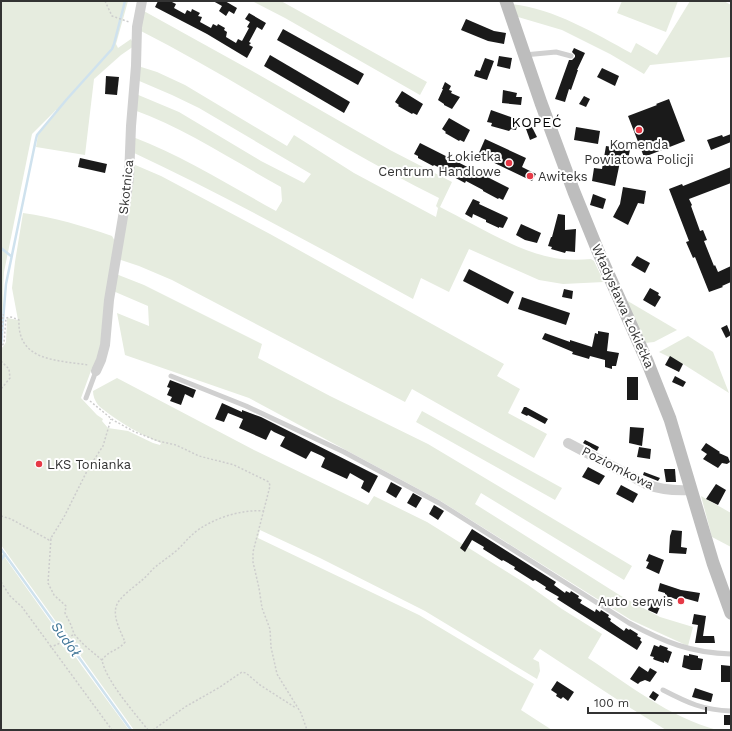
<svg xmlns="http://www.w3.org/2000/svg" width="732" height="731" font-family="'Work Sans',sans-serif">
  <rect width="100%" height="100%" fill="#fff"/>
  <g fill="#e6ecdf">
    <path d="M1 1H128L116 44 118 48 131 39 134 46 121 55 94 79 85 155 36 147 38 135 58 111 56 110 32 134 4 272C2 295 5 319 1 342Z"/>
    <path d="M252 1H281L427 82 420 95 285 18Z"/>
    <path d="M622 1H678L666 32 617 13Z"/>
    <path d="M690 1H724L731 5V57L650 65 644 74 610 54 562 30 518 17 512 4C555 9 594 33 631 53L636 43 657 55Z"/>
    <path d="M142 10 254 72 390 150 452 182 440 207C476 225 521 254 561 259 571 260 581 260 591 259L594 261 604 282 563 284 539 280 469 249 449 292 421 278 413 299C320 248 228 197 132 152L133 137C183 156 229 185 276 211L282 201 281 187C234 161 184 128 134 110L136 94 179 112 261 161 304 183 311 174 199 108 172 95 137 80 138 66 157 72 185 85 287 146 294 135 354 173 436 217 438 208 436 206 439 198C336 147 241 82 139 30Z"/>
    <path d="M133 164 161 176 270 234 504 364 497 376 520 389 508 413 547 434 534 458 412 389 405 402 172 280 139 266 118 259Z"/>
    <path d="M23 213C54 217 83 226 112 236L116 243 102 349 94 368H92L81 398 97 415 103 419 102 421 108 428 128 431 153 443 160 445 161 443C143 436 113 419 98 405 95 401 93 396 93 391L117 378 254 450 368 505 374 496 427 522 528 585 562 609 602 634 588 658C629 685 669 717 717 730H666L624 704 540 649 533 659 539 662 540 671 537 679 425 611 320 558 260 530 258 538 419 615 534 684 521 710 552 730H134L1 545V350L6 342 7 318 18 320 12 288 15 262Z"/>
    <path d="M116 274 144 285 262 344 258 358 330 396 428 444 632 566 624 580 481 493 475 504 621 596 660 617 693 627 688 646 631 620 439 500 249 398 125 355 117 313 149 326 148 306 113 291Z"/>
    <path d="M626 300 677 330 654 342 645 343Z"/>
    <path d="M688 336 713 352 729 393 683 364 659 352Z"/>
    <path d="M422 411 562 488 555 500 416 422Z"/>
    <path d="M701 496 731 513V547L712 537Z"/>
    <path d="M1 552 82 666 129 730H1Z"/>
  </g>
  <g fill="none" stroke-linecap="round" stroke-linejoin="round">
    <g stroke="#cfe2ee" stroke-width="2.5">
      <path d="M1 248 11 256"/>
      <path d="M1 345 6 284 36 139 37 135 67 99 112 49 114 44 125 1"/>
      <path d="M1 549 131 730"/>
      <path d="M1 560 5 554"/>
    </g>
  </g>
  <g fill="#1a1a1a">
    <path d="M158 1H170L176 4 174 8 185 14 187 10 191 12 192 9 200 13 198 16 202 17 200 22 211 28 213 24 217 26 218 24 225 28 224 30 227 32 226 37 236 43 238 39 242 41 249 28 247 27 250 22 245 19 249 13 266 23 262 30 257 27 249 42 251 43 249 45 253 47 247 58 207 34 155 7Z"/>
    <path d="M213 1H225L237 8 234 14 229 11 226 16 219 11 222 6Z"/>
    <path d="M466 19 494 31 506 33 504 44 488 41 461 30Z"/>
    <path d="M283 29 364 74 358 85 277 40Z"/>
    <path d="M574 48 585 53 577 70H578L571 90 569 89 565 102 555 99 569 60H572L575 57V55L572 52Z"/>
    <path d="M270 55 350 102 344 113 264 66Z"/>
    <path d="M499 56 512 58 510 69 497 66Z"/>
    <path d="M485 58 494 61 487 80 474 76 476 70 480 71Z"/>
    <path d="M602 68 619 76 615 86 597 77Z"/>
    <path d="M106 76 119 77 117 95 105 94Z"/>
    <path d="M445 82 451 86 449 90 452 91 451 93 460 97 452 109 444 105V104L438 100 443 89H442Z"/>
    <path d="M503 90 517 93 516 97H522L521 105 502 103Z"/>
    <path d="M402 91 423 104 417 115 413 113 412 114 398 106 399 105 395 102Z"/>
    <path d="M584 96 590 99 586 107 579 104Z"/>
    <path d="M669 99 685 141 644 157 628 116 657 105 656 104Z"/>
    <path d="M491 110 519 120 516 130 511 129 509 131 491 126 492 123 487 122Z"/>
    <path d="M449 118 470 130 464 142 460 140 459 141 445 133 446 132 442 129Z"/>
    <path d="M532 127 537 137 530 140 526 129Z"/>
    <path d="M576 127 600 131 598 144 574 140Z"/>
    <path d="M731 134V142L711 150 707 140 722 135 723 137Z"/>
    <path d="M485 139 526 158 522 167 536 174 532 181 478 155Z"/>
    <path d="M420 143 509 188 503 200 499 198 498 199 483 191V190L466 181 465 183 450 175 451 173 438 167 434 165 433 166 418 158V156L414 154Z"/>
    <path d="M606 146 630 150 627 163 620 162 615 186 592 181 594 168 602 169Z"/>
    <path d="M80 158 107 164 105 173 78 167Z"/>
    <path d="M731 167V183L689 199 692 205 691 206 700 231 703 230 707 240 704 241 714 266 715 265 718 272 731 266V282L722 286 723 287 709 292 695 257 693 258 686 242 689 241 669 189 682 184 683 186Z"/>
    <path d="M623 187 646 191 644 204 638 203 628 225 613 217 620 204Z"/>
    <path d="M593 194 606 199 603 209 590 205Z"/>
    <path d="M473 199 480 202 479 204 507 217 508 218 503 228 499 227V228L486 222V220L473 214 472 218 465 214Z"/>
    <path d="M558 214 565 215V230L576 229 575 252 566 251 565 253 551 249 552 247 548 246 551 237H552Z"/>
    <path d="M521 224 541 233 537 243 525 240 516 235Z"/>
    <path d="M637 256 650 263 645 273 631 265Z"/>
    <path d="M469 269 514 292 508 304 463 281Z"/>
    <path d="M650 288 659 293 658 295 661 297 655 307 643 300Z"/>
    <path d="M564 289 573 291 572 299 562 297Z"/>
    <path d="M522 297 570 313 566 325 518 309Z"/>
    <path d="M727 325 731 335 726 338 721 328Z"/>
    <path d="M598 331 609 333 607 351 619 353 616 366H612V369L605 367V360L590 356 589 359 579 356 572 354 573 352 542 339 545 333 570 342V340L592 347 595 333 598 334Z"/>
    <path d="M670 356 683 364 679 372 665 365Z"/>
    <path d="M675 376 686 382 683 387 672 382Z"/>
    <rect x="627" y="377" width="11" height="23"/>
    <path d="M170 380 196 390 193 398 185 394 181 405 170 401 172 397 167 395 170 388 167 387Z"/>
    <path d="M222 403 242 412V410L261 417 378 476 369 493 361 488 364 481 350 473 347 479 321 467 325 458 322 456 311 451 306 459 280 446 285 437 274 432 271 430 266 440 239 428 243 419 228 413 224 422 215 419Z"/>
    <path d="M524 407H526L548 419 545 424 528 415 527 416 521 413Z"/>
    <path d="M630 427 644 428 642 446 629 443Z"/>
    <path d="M585 440 599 447 597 451 583 443Z"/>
    <path d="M706 443 720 452 719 453 728 457 730 462 727 464 722 463 718 468 703 459 707 454 701 450Z"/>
    <path d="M639 447 651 449 650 459 637 457Z"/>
    <path d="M588 467 605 476 599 485 582 477Z"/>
    <path d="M664 469H675L676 482H666Z"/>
    <path d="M644 472 660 478 658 481 643 475Z"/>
    <path d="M391 482 402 488 396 498 386 492Z"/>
    <path d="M716 484 726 490 718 505 706 499Z"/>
    <path d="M621 485 638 494 633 503 616 494Z"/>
    <path d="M413 493 422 498 416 508 407 503Z"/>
    <path d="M434 505 444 511 438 520 429 514Z"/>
    <path d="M472 529 556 582 554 585 565 593 566 591 570 593 571 591 579 596 578 598 582 600 580 603 595 612 596 609 600 612 601 610 609 615 608 617 611 619 610 621 624 631 626 628 629 630 630 629 638 634 637 636 641 638 640 640 642 642 637 650 557 599 559 597 545 589 546 587 535 580 533 581 514 569 515 567 503 560 502 561 483 549 484 547 472 540 465 552 460 548Z"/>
    <path d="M672 530 682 531 681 547 687 548 686 554 669 553 670 536Z"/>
    <path d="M649 554 664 560 659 574 646 568 649 562 646 561Z"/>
    <path d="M660 583 681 590 700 593 698 602 680 597 679 600 665 596V593L658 591Z"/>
    <path d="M651 603 660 607 657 614 648 610Z"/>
    <path d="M694 614 706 616 703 636H714L715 643H695L698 625 692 624Z"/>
    <path d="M654 645 659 647 660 645 668 648 667 650 672 652 668 663 664 661V663L655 660 653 659 654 657 650 656Z"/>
    <path d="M689 654 698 656V658L703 659 701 670H691L682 667 684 655 689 656Z"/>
    <path d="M721 665 731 666V682H721Z"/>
    <path d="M639 666 648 672 650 668 657 672 650 682 645 680 640 682 638 684 630 679Z"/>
    <path d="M557 681 574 692 568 701 563 697 561 699 556 696 557 694 551 690Z"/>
    <path d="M695 688 713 694 711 702 692 697Z"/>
    <path d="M653 691 659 695 655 701 649 697Z"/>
    <rect x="724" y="715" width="7" height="10"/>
  </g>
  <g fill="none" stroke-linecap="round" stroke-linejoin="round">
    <g stroke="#cdcdcd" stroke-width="1.5" stroke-dasharray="2 2" stroke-linecap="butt">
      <path d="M105 1 112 16 129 22"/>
      <path d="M1 343 3 315H4"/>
      <path d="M1 349 4 342 6 318 11 317 19 320C17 362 59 360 88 365"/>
      <path d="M1 361 9 369 10 378 1 389"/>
      <path d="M90 401 113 420 135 432 158 441 176 445 199 456 234 465 269 482 270 486 253 552V562L259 588 262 608 270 629 271 647 277 674 301 713 307 730"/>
      <path d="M1 516 11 519 49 540 51 538"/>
      <path d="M1 582 10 596 22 607 112 730"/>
      <path d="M50 647C58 645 67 639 74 634"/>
      <path d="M102 660 84 645 74 634 71 625 65 613 66 606 54 595 48 583 51 538 64 517 88 469 103 446 111 419"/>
      <path d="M148 730C134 712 106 681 102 660 109 650 118 651 125 642 121 632 113 618 116 607 118 598 134 587 141 581 146 577 150 572 154 568 161 562 169 557 176 551 182 546 187 539 193 534 210 519 241 509 264 511"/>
      <path d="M153 730 185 707 220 687 242 672 246 673 260 685 296 708"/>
    </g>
    <g stroke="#d0d0d0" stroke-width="5">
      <path d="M524 55 556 52 571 56"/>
      <path d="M171 376 246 406 344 452 439 503 629 623C664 642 691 653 731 654"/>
      <path d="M86 398 96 371"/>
      <path d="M663 690C688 703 703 710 731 711"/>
    </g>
    <g stroke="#d0d0d0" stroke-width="10">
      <path d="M96 371 101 360 105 345 109 300 126 199 129 178 131 126 136 66 137 27 142 1"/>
      <path d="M568 443 646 484C661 490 676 491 692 490"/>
    </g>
    <path stroke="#bdbdbd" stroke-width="13" d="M506 1 541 103 574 192 598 251 647 361 670 419 713 563 731 613"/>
  </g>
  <g fill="#e63946" stroke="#fff" stroke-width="1.5">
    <circle cx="639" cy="130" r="4"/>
    <circle cx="509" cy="163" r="4"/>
    <circle cx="530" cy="176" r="4"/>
    <circle cx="39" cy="464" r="4"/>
    <circle cx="681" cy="601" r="4"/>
  </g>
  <g text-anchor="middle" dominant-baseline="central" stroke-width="4" stroke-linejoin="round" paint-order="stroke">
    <g font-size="13" fill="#333" stroke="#fff" text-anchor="end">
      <text x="639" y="144" text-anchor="middle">Komenda<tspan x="639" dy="15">Powiatowa Policji</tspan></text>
      <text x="501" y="156">Łokietka<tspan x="501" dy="15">Centrum Handlowe</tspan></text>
      <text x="538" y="176" text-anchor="start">Awiteks</text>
      <text x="47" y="464" text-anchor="start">LKS Tonianka</text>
      <text x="673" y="601">Auto serwis</text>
    </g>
    <g font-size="13" fill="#333" stroke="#fff">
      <text transform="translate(126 187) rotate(-84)">Skotnica</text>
      <text transform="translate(623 306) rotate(66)">Władysława Łokietka</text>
      <text transform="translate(618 468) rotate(27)">Poziomkowa</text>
    </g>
    <g font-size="14" letter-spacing="1" fill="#000" stroke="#fff">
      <text x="537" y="122">KOPEĆ</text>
    </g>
    <g font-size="14" font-style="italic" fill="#3f7597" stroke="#fff">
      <text transform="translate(66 639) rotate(54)">Sudół</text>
    </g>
  </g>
  <rect width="732" height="731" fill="none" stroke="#333333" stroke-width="4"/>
  <path d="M588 707v6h118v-6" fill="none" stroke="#333333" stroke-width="2"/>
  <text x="594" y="707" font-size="12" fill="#333333" stroke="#ffffff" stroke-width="3" paint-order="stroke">100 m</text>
</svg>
